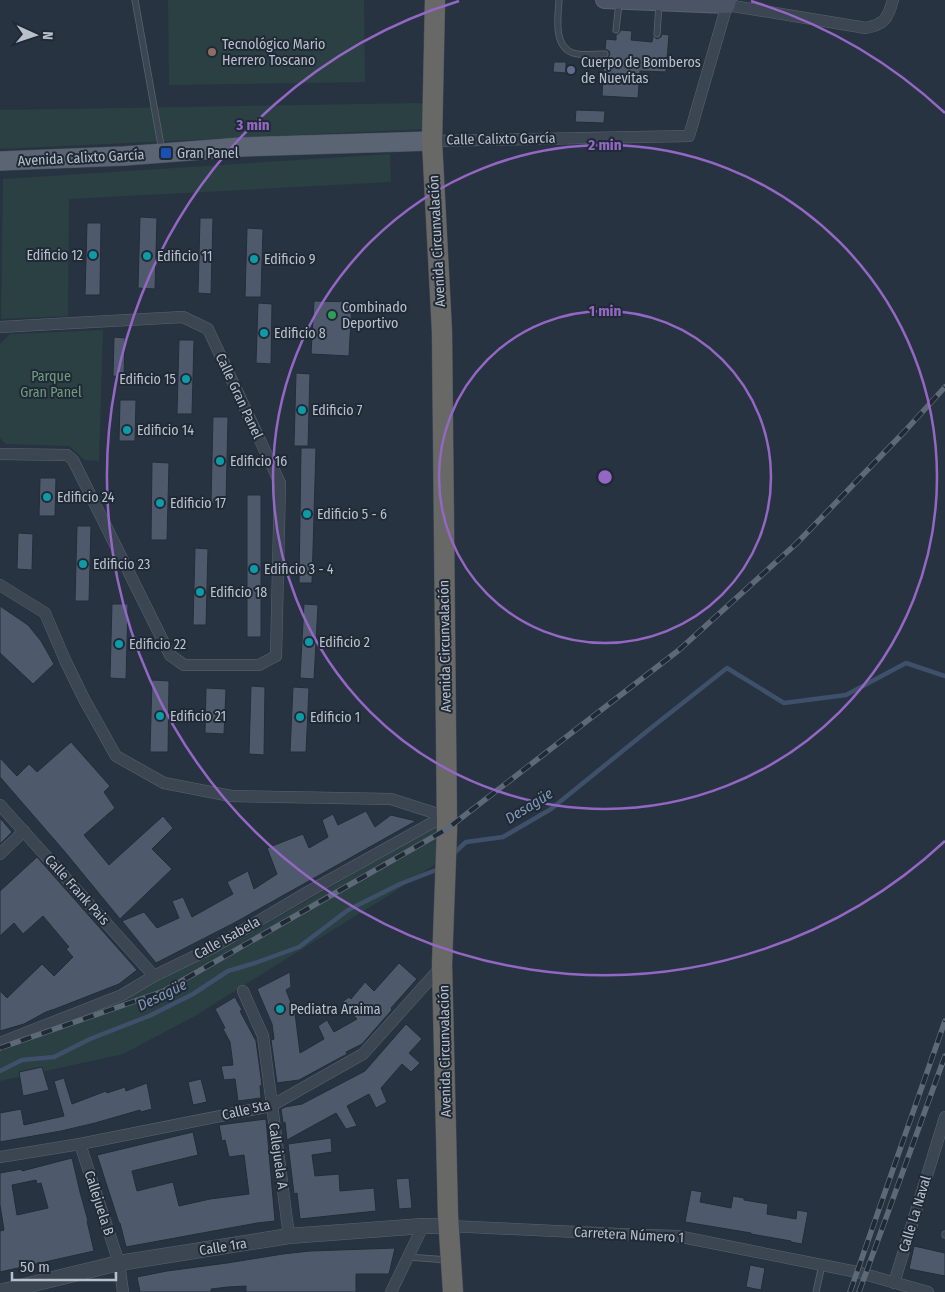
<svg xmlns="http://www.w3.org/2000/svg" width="945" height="1292" font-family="'Fira Sans Condensed',sans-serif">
  <rect width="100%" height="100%" fill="#283342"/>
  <g fill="#2a4043">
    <path d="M168 0H364L365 82 169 85Z"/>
    <path d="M424 103 425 129 0 149V110Z"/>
    <path d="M390 154 391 182 69 199 68 316 1 319 3 179Z"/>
    <path d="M103 330 99 461 85 460 69 446 6 444 0 438V344L10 334Z"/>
    <path d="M440 824 437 863 394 892 241 987 195 1016 123 1054 0 1081V1046L154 981 220 951Z"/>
  </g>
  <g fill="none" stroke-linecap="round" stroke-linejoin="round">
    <g stroke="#3e506a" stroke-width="4.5">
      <path d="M452 855 466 842 503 837 551 809 646 732 727 668 784 703 846 695 906 663 945 676"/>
      <path d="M0 1071 22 1060 54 1057 90 1039 149 1016 193 994 228 971 255 963 299 947 348 910 400 884 436 870 439 868"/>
    </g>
  </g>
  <g fill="#4e5a6b" stroke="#232c39" fill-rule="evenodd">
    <path d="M621 30 632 31 631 40 652 42 653 36 657 39 661 37 662 34 669 35 666 72 640 71 638 98 602 96 604 59 608 58 610 54 609 51 605 49 606 39 616 40V35L619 33Z"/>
    <path d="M554 62H566V73L553 72Z"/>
    <path d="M576 110 605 111 604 123 575 122Z"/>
    <path d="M140 217 157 218 155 289 138 288Z"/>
    <path d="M200 218H213L211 294 198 293Z"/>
    <path d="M87 223H101L100 295H85Z"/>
    <path d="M247 228 263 229 261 297H245Z"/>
    <path d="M314 301 352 302 349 356 311 354Z"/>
    <path d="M258 303 272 304 271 364 256 363Z"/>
    <path d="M114 337 125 338 124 377 113 376Z"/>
    <path d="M179 340H194L192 414H177Z"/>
    <path d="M296 373 310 374 308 446H294Z"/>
    <path d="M120 400H136L135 441H119Z"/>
    <path d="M213 417H228L226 503H211Z"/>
    <path d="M301 448H316L312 583H299Z"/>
    <path d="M152 462 169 463 167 540H151Z"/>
    <path d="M40 478H56L55 516H39Z"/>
    <rect x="247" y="495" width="14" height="142"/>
    <path d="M77 526H91L89 601H75Z"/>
    <path d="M18 533 33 534 32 570 17 569Z"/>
    <path d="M195 548 208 549 206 625H193Z"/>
    <path d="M112 604H128L126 679 110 678Z"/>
    <path d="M304 604 318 605 314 679 300 678Z"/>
    <path d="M0 606 28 625 41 641 54 664 33 684 0 653Z"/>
    <path d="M152 680 169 681 168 752H150Z"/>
    <path d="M251 686 265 687 264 755 249 754Z"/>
    <path d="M293 687 309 688 306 752H290Z"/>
    <path d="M206 688 226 689 224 734 205 733Z"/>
    <path d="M71 742 110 786 104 792 115 808 84 835 109 865 163 816 173 828 152 849 172 869 120 919 65 852 0 777V758L17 776 29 764 37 772Z"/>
    <path d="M366 811 375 827 391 815 416 821 234 923 156 963 122 921 144 912 157 928 179 918 172 901 183 897 192 917 233 894 227 882 248 871 254 889 277 874 267 848 303 834 309 848 328 837 322 820 333 814 338 825Z"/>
    <path d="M0 818 12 832 0 844Z"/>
    <path d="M37 857 137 970 119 984 55 1009 46 1012 24 1024 0 1031V991L7 998 42 964 54 976 73 957 66 949 69 947 43 916 23 934 14 923 0 936V891Z"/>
    <path d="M399 963 417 979 391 1008 392 1009 391 1011 362 1044 346 1052 347 1054 299 1080 277 1083 271 1040 274 1039 272 1024 257 989 290 972 291 987 286 990 295 1013 300 1053 324 1039 318 1026 327 1020 334 1032 357 1019 341 1003 349 997 351 999 365 982 374 991Z"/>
    <path d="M235 997 242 1010 240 1011 256 1041 262 1085 260 1086 261 1098 238 1101 235 1079 224 1080 221 1066 233 1065 230 1042 223 1029 225 1028 215 1009Z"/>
    <path d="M406 1024 422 1039 409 1053 420 1063 411 1072 402 1064 381 1088 387 1102 376 1108 369 1094 347 1106 357 1126 346 1129 336 1113 287 1140 285 1122 283 1123 281 1109 285 1107 302 1104 365 1071Z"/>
    <path d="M42 1067 49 1090 23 1096 19 1072Z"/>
    <path d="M64 1078 72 1104 106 1091 107 1093 125 1087 126 1091 147 1083 152 1109 141 1112 140 1110 95 1123 61 1131 0 1142V1113L21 1109 24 1125 64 1116 54 1081Z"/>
    <path d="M201 1079 207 1102 193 1105 188 1082Z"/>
    <path d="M266 1119 275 1221 257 1223 126 1247 120 1223H119L97 1155 193 1132 198 1155 132 1171 137 1191 173 1182 179 1206 210 1199 249 1194 244 1155 229 1157 225 1140 222 1141 219 1125Z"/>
    <path d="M331 1138 332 1152 312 1155 315 1176 339 1174 340 1191 374 1188 376 1211 300 1219 297 1193 294 1194 288 1144Z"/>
    <path d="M72 1158 80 1192 88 1221H87L94 1251 0 1272V1231L4 1230 0 1205V1173L22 1169V1171ZM36 1180 37 1184 41 1183 48 1208 17 1215 12 1185Z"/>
    <path d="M409 1178 412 1208 399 1209 396 1179Z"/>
    <path d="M691 1190 702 1192 700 1202 731 1208 733 1196 744 1198V1200L768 1204 767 1214 796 1219 797 1210 808 1212 802 1244 791 1242V1241L751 1234V1233L685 1222Z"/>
    <path d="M914 1246 945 1253V1276L909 1269Z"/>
    <path d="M395 1248 389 1274H356V1292H246V1286L228 1287 211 1289V1292H140L137 1277 167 1271 227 1263 283 1254 310 1251Z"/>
    <path d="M750 1265 765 1268 761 1290 746 1287Z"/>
  </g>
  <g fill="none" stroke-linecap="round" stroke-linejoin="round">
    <g stroke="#5a636f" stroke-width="7">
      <g id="service">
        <path d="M135 0 162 151"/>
        <path d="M559 0C558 17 553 46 573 53 581 56 596 54 605 54"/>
        <path d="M616 30 619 3"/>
        <path d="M657 34 659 4"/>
        <path d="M945 1234V1235"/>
        <path d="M408 1257 448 1260"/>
        <path d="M816 1292 822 1265"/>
      </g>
    </g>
    <g stroke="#5a636f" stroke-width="12">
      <g id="minor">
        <path d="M432 141 689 136 727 5 866 28C885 24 888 18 893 0"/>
        <path d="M0 327 183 317 208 329 280 483 276 656 259 665H184L170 655 73 460 67 455 0 454"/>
        <path d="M0 585 45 613 65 660 84 699 116 756 164 783 231 796 391 799 444 816"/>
        <path d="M0 805 154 976"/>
        <path d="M0 854 24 831"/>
        <path d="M243 991 263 1036 289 1236"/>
        <path d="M0 1043 122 995 154 976 216 946 306 893 446 815"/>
        <path d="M80 1144 119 1263 123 1292"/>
        <path d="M0 1157 80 1144 271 1106 363 1054 441 967"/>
        <path d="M449 1226 619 1234 677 1236 857 1272 928 1292"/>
        <path d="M894 1283 945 1117"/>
        <path d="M391 1292 423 1226"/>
      </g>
    </g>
    <g stroke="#5a636f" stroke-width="16">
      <path id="tertiary" d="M0 1292 119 1263 289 1236 423 1226H449"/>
    </g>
    <g stroke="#5a636f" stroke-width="18">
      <path id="secondary" d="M604 0 727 5 728 0"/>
    </g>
    <g stroke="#464e5b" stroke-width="20">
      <path id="primary" d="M0 161 124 156 241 147 432 141"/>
    </g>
    <g stroke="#47505c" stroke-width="21">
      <path id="trunk" d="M435 0 432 141 442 332 447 829 442 965 448 1216 453 1292"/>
    </g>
    <use href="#service" stroke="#3c4552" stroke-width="5.5"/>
    <use href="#minor" stroke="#3c4552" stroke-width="11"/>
    <use href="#tertiary" stroke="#3c4552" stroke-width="15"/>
    <use href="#secondary" stroke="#4a5465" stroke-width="16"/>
    <use href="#primary" stroke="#5a6472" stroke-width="19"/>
    <use href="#trunk" stroke="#686866" stroke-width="20"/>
    <g stroke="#5e6978" stroke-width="5.5">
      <g id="rail">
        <path d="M0 1048 164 991 447 829 679 650 797 543 905 431 945 387"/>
        <path d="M850 1292 945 1021"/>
        <path d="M859 1292 945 1056"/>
      </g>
    </g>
    <use href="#rail" stroke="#202a37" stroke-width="4" stroke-dasharray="11" stroke-linecap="butt"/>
  </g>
  <g fill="none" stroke="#9467c4" stroke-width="2.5">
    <circle cx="605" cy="477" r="166"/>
    <circle cx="605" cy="477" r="332"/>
    <path d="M945 841A498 498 0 1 1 459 1M751 1A498 498 0 0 1 945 113"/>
  </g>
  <circle fill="#8d6e63" stroke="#202a37" stroke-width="2" cx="212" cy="52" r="5"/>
  <circle fill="#5c6f8a" stroke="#202a37" stroke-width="2" cx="571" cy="70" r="5"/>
  <rect fill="#1a4fb4" stroke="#202a37" stroke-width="2" x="160" y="147" width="12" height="12" rx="2.5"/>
  <g fill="#0f9aa8" stroke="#202a37" stroke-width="2">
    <circle cx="93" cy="255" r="5"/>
    <circle cx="147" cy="256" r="5"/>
    <circle cx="254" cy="259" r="5"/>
    <circle cx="264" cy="333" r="5"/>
    <circle cx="186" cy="379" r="5"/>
    <circle cx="302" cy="410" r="5"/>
    <circle cx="127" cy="430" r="5"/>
    <circle cx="220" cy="461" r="5"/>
    <circle cx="47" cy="497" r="5"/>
    <circle cx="160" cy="503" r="5"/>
    <circle cx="307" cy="514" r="5"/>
    <circle cx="83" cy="564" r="5"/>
    <circle cx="254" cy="569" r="5"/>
    <circle cx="200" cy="592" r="5"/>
    <circle cx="309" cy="642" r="5"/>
    <circle cx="119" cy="644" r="5"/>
    <circle cx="160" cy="716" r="5"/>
    <circle cx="300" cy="717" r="5"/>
    <circle cx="280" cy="1009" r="5"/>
  </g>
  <circle fill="#2e9e5b" stroke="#202a37" stroke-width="2" cx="332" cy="315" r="5"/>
  <g text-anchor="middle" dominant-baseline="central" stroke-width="4" stroke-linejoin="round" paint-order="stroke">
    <g font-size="14" fill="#b9c0cc" stroke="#202a37" text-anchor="start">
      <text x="222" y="44">Tecnológico Mario<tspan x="222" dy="16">Herrero Toscano</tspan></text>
      <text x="581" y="62">Cuerpo de Bomberos<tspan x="581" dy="16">de Nuevitas</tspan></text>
      <text x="177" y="153">Gran Panel</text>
      <text x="83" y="255" text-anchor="end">Edificio 12</text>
      <text x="157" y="256">Edificio 11</text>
      <text x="264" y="259">Edificio 9</text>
      <text x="342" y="307">Combinado<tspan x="342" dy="16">Deportivo</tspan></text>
      <text x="274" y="333">Edificio 8</text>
      <text x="176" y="379" text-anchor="end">Edificio 15</text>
      <text x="312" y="410">Edificio 7</text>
      <text x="137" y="430">Edificio 14</text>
      <text x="230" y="461">Edificio 16</text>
      <text x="57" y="497">Edificio 24</text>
      <text x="170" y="503">Edificio 17</text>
      <text x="317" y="514">Edificio 5 - 6</text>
      <text x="93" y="564">Edificio 23</text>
      <text x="264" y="569">Edificio 3 - 4</text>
      <text x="210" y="592">Edificio 18</text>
      <text x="319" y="642">Edificio 2</text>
      <text x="129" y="644">Edificio 22</text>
      <text x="170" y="716">Edificio 21</text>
      <text x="310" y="717">Edificio 1</text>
      <text x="290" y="1009">Pediatra Araima</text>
    </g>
    <g font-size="14" fill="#b9c0cc" stroke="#202a37">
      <text transform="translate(501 139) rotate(-1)">Calle Calixto García</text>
      <text transform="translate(81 158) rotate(-3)">Avenida Calixto García</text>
      <text transform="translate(437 241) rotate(-93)">Avenida Circunvalación</text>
      <text transform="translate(239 396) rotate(65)">Calle Gran Panel</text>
      <text transform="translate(445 646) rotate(-91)">Avenida Circunvalación</text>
      <text transform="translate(77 890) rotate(48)">Calle Frank Pais</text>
      <text transform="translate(227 938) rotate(-29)">Calle Isabela</text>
      <text transform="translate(445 1051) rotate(-91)">Avenida Circunvalación</text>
      <text transform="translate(246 1110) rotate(-13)">Calle 5ta</text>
      <text transform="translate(278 1156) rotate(82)">Callejuela A</text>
      <text transform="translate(99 1203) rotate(72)">Callejuela B</text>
      <text transform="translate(915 1214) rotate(-73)">Calle La Naval</text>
      <text transform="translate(629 1235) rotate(3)">Carretera Número 1</text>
      <text transform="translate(223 1247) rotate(-9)">Calle 1ra</text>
    </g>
    <g font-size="14" fill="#719c7b" stroke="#202a37">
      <text x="51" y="376">Parque<tspan x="51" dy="16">Gran Panel</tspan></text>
    </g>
    <g font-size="15" font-style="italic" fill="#8196b2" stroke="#202a37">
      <text transform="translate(529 806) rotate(-32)">Desagüe</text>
      <text transform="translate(162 995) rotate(-26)">Desagüe</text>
    </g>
  </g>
  <circle cx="605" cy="477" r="8" fill="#9467c4" stroke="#202a37" stroke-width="2.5"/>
  <g font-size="15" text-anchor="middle" font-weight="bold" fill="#9467c4" stroke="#202a37" stroke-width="4" stroke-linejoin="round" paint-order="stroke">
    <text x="253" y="130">3 min</text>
    <text x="605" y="150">2 min</text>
    <text x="605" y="316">1 min</text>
  </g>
  <g transform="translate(35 35) rotate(93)" stroke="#202a37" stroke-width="4" paint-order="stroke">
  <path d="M0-4L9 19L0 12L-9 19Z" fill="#b9c0cc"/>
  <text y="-8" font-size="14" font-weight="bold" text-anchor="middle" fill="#b9c0cc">N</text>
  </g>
  <path d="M12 1272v8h104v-8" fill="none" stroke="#b9c0cc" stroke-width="2.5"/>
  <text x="20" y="1272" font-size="15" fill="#b9c0cc" stroke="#202a37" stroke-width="4" paint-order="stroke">50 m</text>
</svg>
